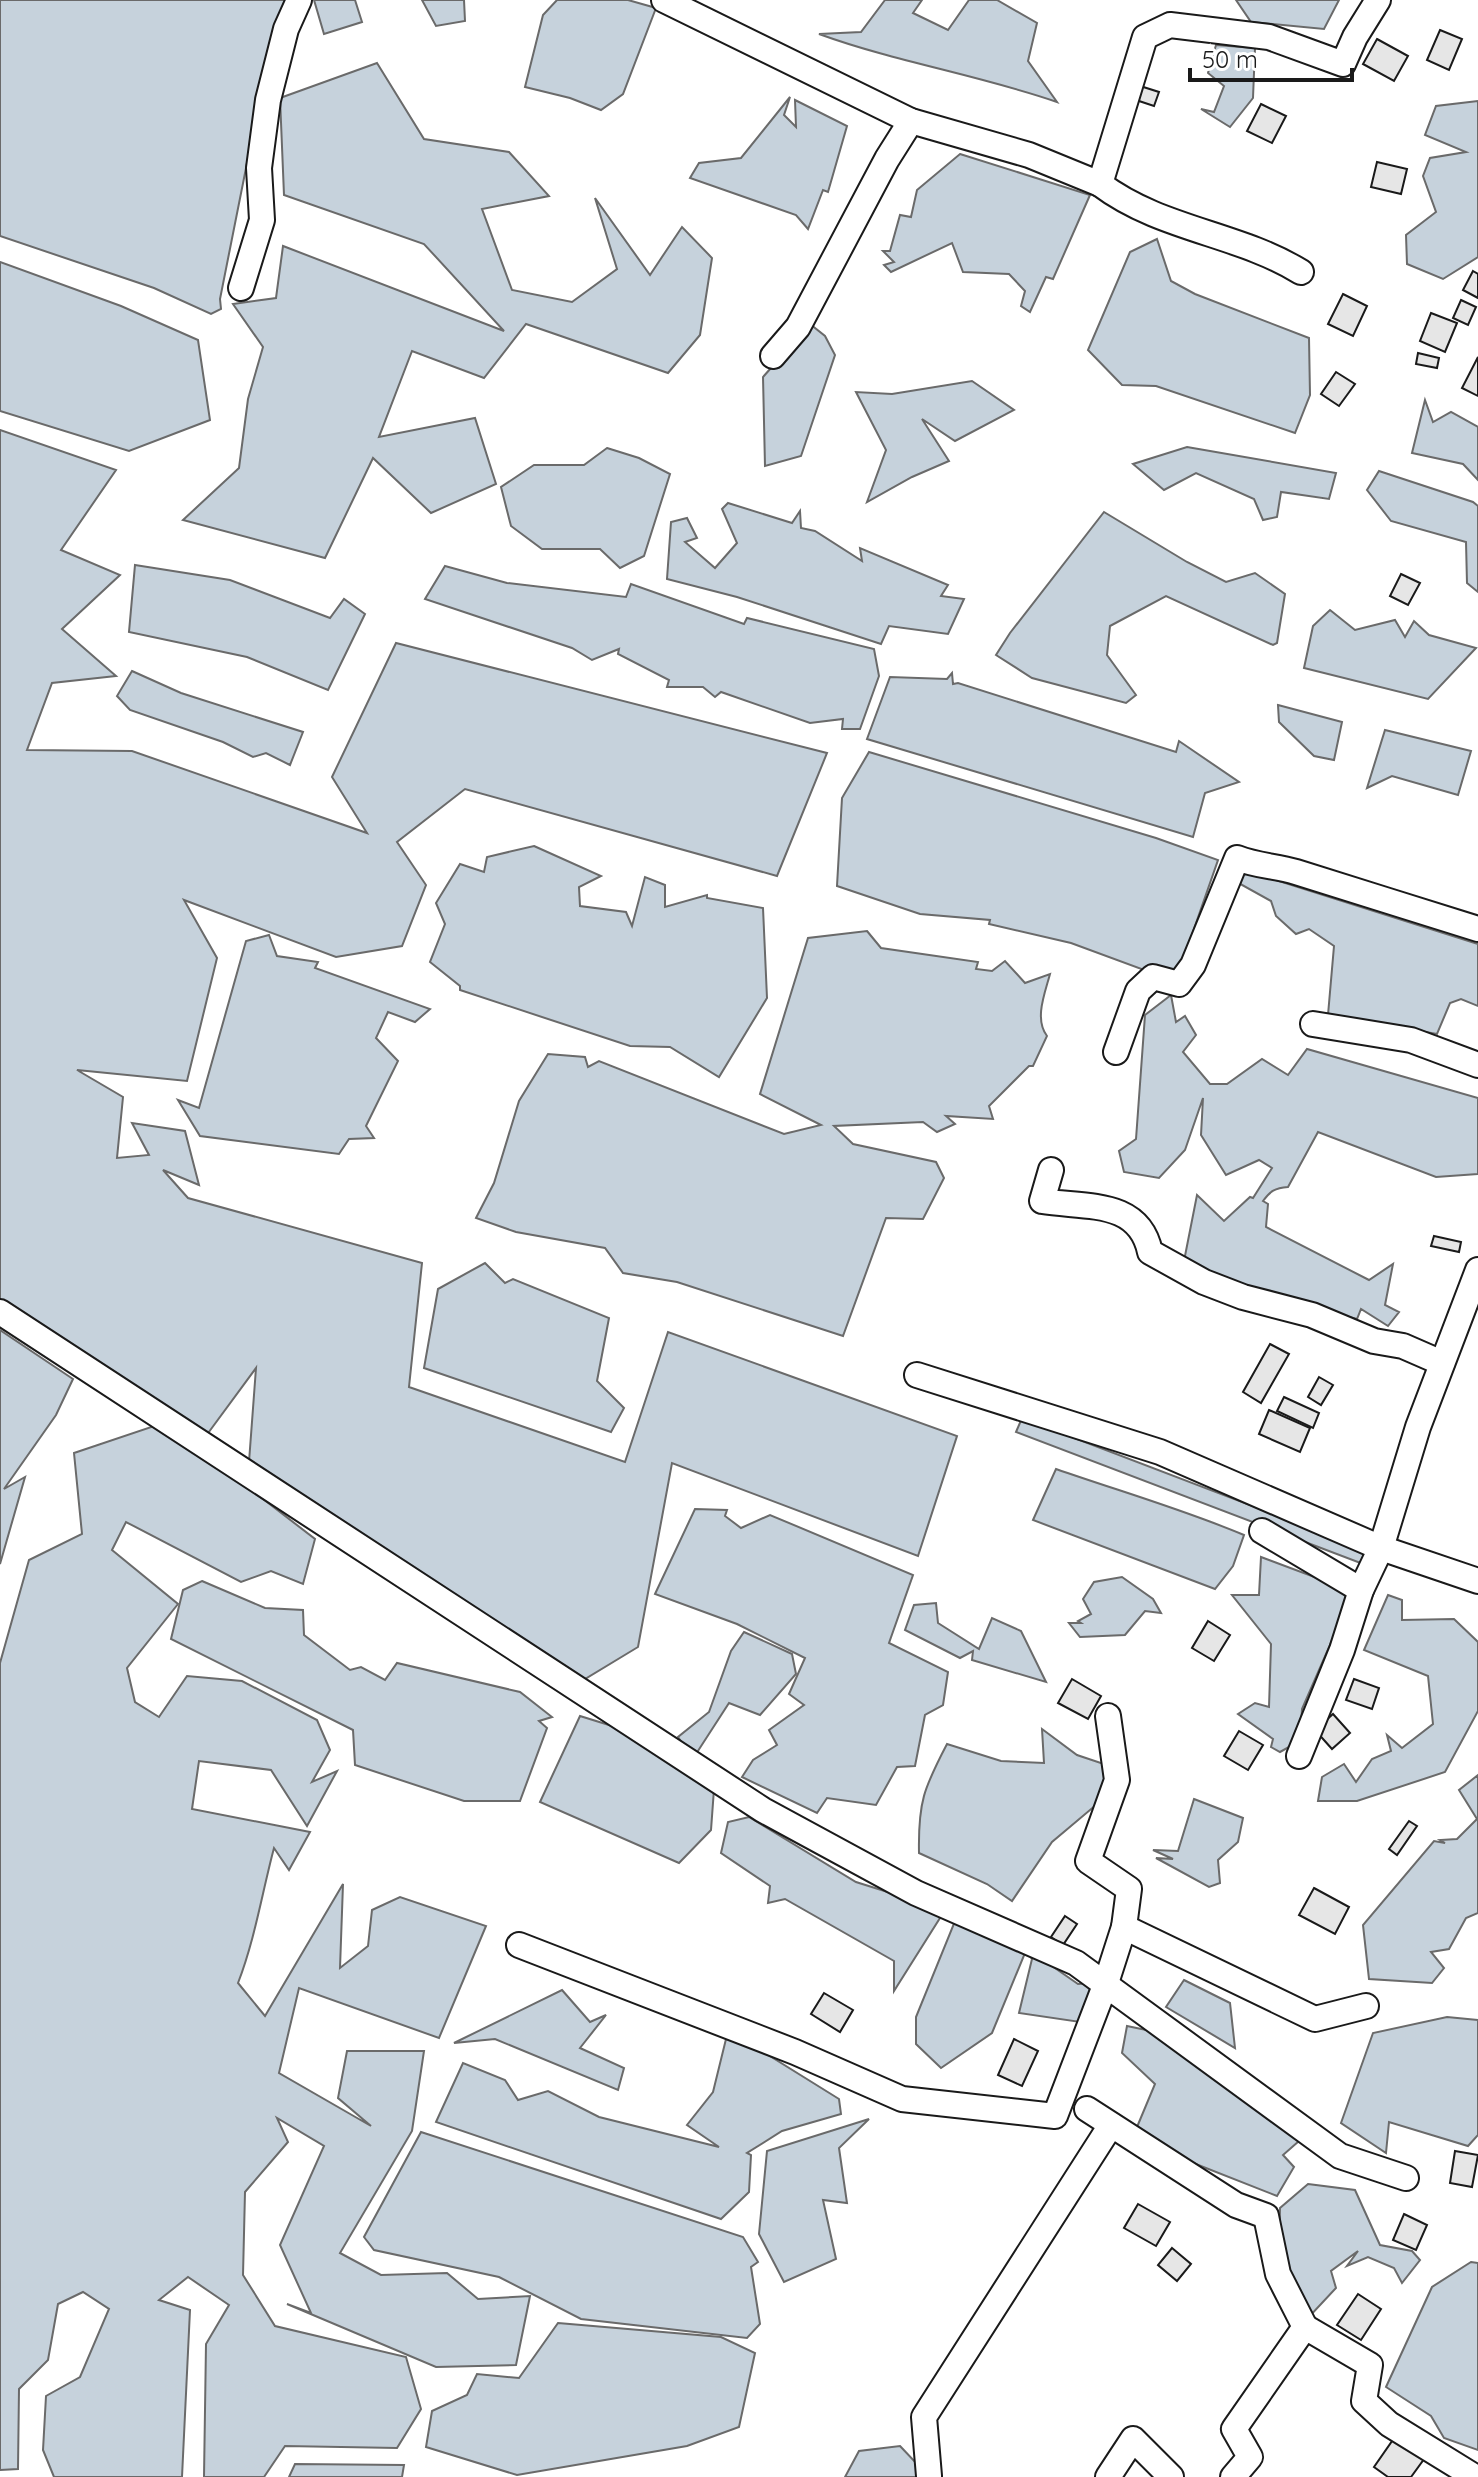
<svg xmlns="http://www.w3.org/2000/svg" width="1478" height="2477" font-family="Quicksand,sans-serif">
  <rect width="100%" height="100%" fill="#fff"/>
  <g fill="#c6d2dc" stroke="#6a6a6a" stroke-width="2">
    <path d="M0 0H286L249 153 220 299 221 309 211 314 154 288 0 236Z"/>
    <path d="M314 0H355L362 22 324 34Z"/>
    <path d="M422 0H464L465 21 436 26Z"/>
    <path d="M557 0H628L656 8 623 94 601 110 570 98 525 87 543 15Z"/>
    <path d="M885 0H922L913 13 948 30 969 0H997L1037 23 1028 61 1057 102C979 75 896 62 819 34L861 32Z"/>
    <path d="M1236 0H1339L1324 29 1251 22Z"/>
    <path d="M1216 45 1255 48 1253 98 1230 127 1201 109 1214 112 1224 86 1208 73Z"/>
    <path d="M377 63 424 139 509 152 549 196 482 209 512 290 572 302 617 269 595 198 650 275 682 227 712 258 700 335 668 373 526 324 484 378 412 351 379 437 475 418 496 484 431 513 373 458 325 558 183 520 239 468 248 399 263 347 233 304 276 298 283 246 504 331 424 244 284 195 280 98Z"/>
    <path d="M790 97 784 115 796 127 795 100 847 126 828 192 823 190 808 229 796 215 690 178 699 163 741 158Z"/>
    <path d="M1478 101V257L1443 279 1407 264 1406 235 1436 212 1423 176 1430 158 1466 152 1425 135 1436 106Z"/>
    <path d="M960 154 1090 195 1053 279 1046 277 1030 312 1021 306 1025 291 1009 274 963 272 952 243 891 272 884 265 894 262 883 251H890L900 215 911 217 917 190Z"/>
    <path d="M1157 239 1171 281 1195 294 1309 338 1310 395 1295 433 1156 386 1122 385 1088 350 1130 252Z"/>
    <path d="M0 262 121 306 198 340 210 420 129 451 0 411Z"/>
    <path d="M810 324 825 336 835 355 801 456 765 466 763 377Z"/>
    <path d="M972 381 1014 410 955 441 922 419 949 461 912 477 867 502 886 450 856 392 892 394Z"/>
    <path d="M1425 400 1433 422 1451 412 1478 427V480L1463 464 1412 453Z"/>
    <path d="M0 430 116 470 61 550 120 575 62 629 116 676 52 683 27 750 132 751 367 833 332 777 396 643 827 753 777 876 465 789 397 842 426 885 402 946 336 957 184 900 217 958 187 1081 77 1070 123 1097 117 1158 149 1155 132 1123 185 1131 199 1185 163 1170 188 1198 422 1263 409 1387 625 1462 668 1332 957 1436 918 1556 672 1463 638 1647 580 1682 249 1462 256 1368 203 1440 0 1303Z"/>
    <path d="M1187 447 1336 473 1329 499 1281 492 1277 517 1263 520 1254 499 1196 473 1164 490 1133 464Z"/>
    <path d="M607 448 639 458 670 474 644 556 620 568 600 549H542L511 526 501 487 534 465H584Z"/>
    <path d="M1379 471 1473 502 1478 506V592L1467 583 1466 542 1391 521 1367 490Z"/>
    <path d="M728 503 792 523 800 511 801 528 815 531 862 561 860 548 948 585 941 596 964 599 948 634 889 626 881 644 737 597 667 579 671 522 687 518 697 538 685 542 715 568 737 543 722 509Z"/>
    <path d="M1104 512 1187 562 1226 582 1255 573 1285 594 1277 643 1273 645 1166 596 1110 626 1107 655 1136 695 1126 703 1032 678 996 655 1010 633Z"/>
    <path d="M135 565 230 580 330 618 344 599 365 614 328 690 247 657 129 632Z"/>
    <path d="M445 566 507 583 626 597 631 584 744 624 747 618 874 649 879 676 860 729H842L843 719 810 723 721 692 715 697 703 687H667L669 680 618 654 619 649 592 660 572 648 425 599Z"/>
    <path d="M1330 610 1355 630 1395 620 1405 637 1414 621 1429 635 1476 648 1428 699 1304 668 1313 626Z"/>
    <path d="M132 671 181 693 303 732 290 765 266 753 253 757 223 742 130 710 117 696Z"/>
    <path d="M952 673 953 684 958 683 1176 752 1179 741 1239 782 1205 793 1193 837 867 739 890 677 947 679Z"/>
    <path d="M1278 705 1342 722 1334 760 1314 756 1279 722Z"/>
    <path d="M1385 730 1471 751 1458 795 1392 776 1367 788Z"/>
    <path d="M869 752 1156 838 1218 860 1180 969 1163 977 1071 943 989 924 990 920 920 914 837 886 842 798Z"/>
    <path d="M534 846 601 876 579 887 580 906 626 912 632 926 645 877 665 885V907L707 895V898L763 908 767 998 719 1077 670 1047 630 1046 460 990V986L430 962 445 924 436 903 460 864 484 872 487 857Z"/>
    <path d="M1235 867 1478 944V1006L1461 999 1450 1003 1437 1034 1328 1015 1334 946 1309 929 1296 934 1276 916 1271 901 1233 880Z"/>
    <path d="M867 931 881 948 978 962 976 969 992 971 1005 961 1025 983 1050 974C1045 993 1034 1019 1047 1036L1033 1066H1029L989 1106 993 1119 946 1116 955 1124 937 1132 923 1122 834 1126 853 1144 936 1162 944 1178 923 1219 886 1218 843 1336 677 1282 623 1273 605 1248 516 1232 476 1218 494 1183 519 1101 548 1054 585 1057 588 1067 599 1061 784 1134 821 1125 760 1094 808 938Z"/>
    <path d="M269 935 277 956 318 962 315 968 430 1009 415 1022 388 1012 376 1038 398 1061 366 1126 374 1138 349 1139 339 1154 200 1136 178 1100 199 1108 246 941Z"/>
    <path d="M1171 995 1176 1022 1185 1016 1196 1035 1183 1052 1210 1084H1227L1262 1059 1288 1075 1307 1049 1478 1098V1174L1436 1177 1318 1132 1288 1187C1275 1188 1270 1191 1263 1201L1268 1204 1266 1227 1369 1280 1393 1264 1385 1305 1399 1312 1388 1326 1361 1309 1357 1319 1204 1282 1184 1261 1197 1195 1224 1221 1250 1197 1253 1198 1272 1168 1259 1160 1226 1175 1201 1135 1203 1098 1185 1150 1159 1178 1124 1172 1119 1151 1136 1139 1145 1015Z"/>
    <path d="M485 1263 505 1283 513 1279 609 1318 597 1381 624 1408 611 1432 424 1368 438 1289Z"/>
    <path d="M0 1330 73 1379 56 1415 4 1489 25 1477 0 1564Z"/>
    <path d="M1022 1418 1378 1554 1371 1567 1016 1432Z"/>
    <path d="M160 1424 192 1444 315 1539 303 1584 271 1571 241 1582 126 1522 112 1550 178 1604 127 1668 135 1702 159 1717 187 1676 242 1681 317 1720 330 1750 312 1782 337 1771 307 1826 271 1770 199 1761 192 1809 310 1832 289 1870 274 1848C262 1893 255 1939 238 1983L265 2016 343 1884 340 1968 368 1946 372 1910 400 1897 486 1926 439 2038 299 1988 279 2073 371 2126 338 2098 347 2051H424L412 2131 340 2253 381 2275 447 2273 478 2299 530 2296 516 2365 436 2367 287 2304 311 2313 280 2245 324 2146 277 2118 288 2142 245 2192 243 2275 275 2326 406 2357 421 2409 397 2448 285 2446 264 2477H204L206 2344 229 2305 188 2277 159 2300 190 2310 182 2477H54L43 2450 46 2396 80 2377 109 2309 83 2292 58 2304 48 2360 19 2389 18 2469 0 2470V1663L29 1560 82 1534 74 1453Z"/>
    <path d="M1056 1469C1119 1491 1182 1509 1244 1535L1233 1566 1215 1589 1033 1520Z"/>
    <path d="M695 1509 727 1510 725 1516 741 1528 770 1515 913 1575 889 1643 948 1672 943 1705 925 1715 915 1766 897 1767 876 1805 827 1798 817 1813 742 1777 753 1760 777 1745 769 1730 804 1705 789 1694 805 1658 737 1624 655 1594Z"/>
    <path d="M1261 1557 1344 1588 1351 1603 1347 1606 1302 1709 1300 1741 1280 1752 1271 1747 1273 1739 1238 1714 1255 1703 1269 1707 1271 1644 1232 1595H1259Z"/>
    <path d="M1122 1577 1153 1599 1161 1613 1145 1611 1125 1635 1080 1637 1069 1623H1081L1078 1621 1091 1614 1083 1599 1094 1582Z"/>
    <path d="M202 1581 265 1608 303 1610 304 1635 350 1670 361 1667 385 1680 397 1663 520 1692 552 1717 539 1721 547 1728 520 1801H464L355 1765 353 1730 171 1639 183 1590Z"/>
    <path d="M1388 1595 1402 1600V1620L1454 1619 1478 1642V1711L1445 1772 1357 1801H1318L1322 1777 1344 1764 1356 1782 1372 1759 1391 1751 1387 1735 1402 1748 1433 1724 1428 1676 1364 1650Z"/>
    <path d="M936 1603 938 1623 979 1649 992 1618 1021 1631 1046 1682 972 1660 973 1651 960 1658 905 1630 914 1605Z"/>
    <path d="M744 1632 792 1654 796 1674 760 1715 729 1703 696 1754 689 1753 678 1737 709 1712 731 1651Z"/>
    <path d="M580 1716 625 1730 714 1789 711 1830 679 1863 540 1802Z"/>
    <path d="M1042 1729 1077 1755 1113 1767 1096 1805 1052 1842 1012 1901 987 1884 919 1853C918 1802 924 1788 947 1744L1001 1761 1044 1763Z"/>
    <path d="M1478 1775V1913L1466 1918 1449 1949 1431 1952 1444 1968 1432 1983 1369 1979 1363 1925 1434 1841 1445 1843 1440 1840 1457 1839 1477 1819 1459 1790Z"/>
    <path d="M1194 1799 1243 1818 1238 1842 1218 1860 1220 1883 1209 1887 1156 1858 1173 1859 1153 1850 1178 1851Z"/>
    <path d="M749 1817 856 1882 945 1910 894 1991V1961L785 1899 768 1903 770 1886 721 1853 728 1822Z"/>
    <path d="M955 1921 1025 1953 992 2033 941 2068 916 2044V2017Z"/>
    <path d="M1026 1948 1078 1984 1093 1983 1080 2022 1019 2013 1032 1959Z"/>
    <path d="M1184 1980 1230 2003 1235 2048 1166 2007Z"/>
    <path d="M562 1990 590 2022 606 2015 580 2048 624 2068 618 2090 495 2039 454 2043Z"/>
    <path d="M1447 2017 1478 2020V2135L1468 2146 1389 2122 1386 2153 1341 2123 1373 2033Z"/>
    <path d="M1127 2026 1175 2036 1299 2141 1283 2155 1294 2167 1277 2196 1173 2155 1137 2127 1155 2084 1122 2053Z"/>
    <path d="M726 2039 744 2040 839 2099 841 2114 782 2131 747 2153 751 2155 749 2192 721 2219 436 2122 463 2063 505 2080 518 2100 548 2091 599 2117 719 2147 687 2125 713 2092Z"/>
    <path d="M869 2119 839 2148 847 2203 823 2200 836 2259 784 2282 759 2234 767 2151Z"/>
    <path d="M421 2132 743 2237 758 2262 751 2267 760 2324 747 2338 581 2319 499 2277 374 2250 364 2237Z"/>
    <path d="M1308 2184 1355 2190 1380 2245 1412 2251 1420 2260 1402 2283 1394 2268 1368 2257 1347 2266 1358 2251 1331 2271 1336 2288 1308 2318 1279 2256 1280 2208Z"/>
    <path d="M1471 2262 1478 2263V2450L1444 2438 1431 2416 1386 2387 1432 2287Z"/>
    <path d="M558 2323 721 2337 755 2353 739 2427 687 2446 517 2475 426 2447 432 2411 467 2395 477 2374 519 2378Z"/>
    <path d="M900 2446 919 2466 917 2477H845L859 2451Z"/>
    <path d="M295 2464 404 2465 402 2477H289Z"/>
  </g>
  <g fill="#e6e6e6" stroke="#1a1a1a" stroke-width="2">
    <path d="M1440 30 1462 39 1449 70 1427 60Z"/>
    <path d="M1377 39 1408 56 1394 81 1363 64Z"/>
    <path d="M1137 85 1159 92 1154 106 1133 99Z"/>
    <path d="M1261 104 1286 116 1272 143 1247 131Z"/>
    <path d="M1377 162 1407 169 1401 194 1371 187Z"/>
    <path d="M1473 271 1478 274V298L1463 290Z"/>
    <path d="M1343 294 1367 306 1353 336 1328 324Z"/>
    <path d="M1461 300 1476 307 1468 325 1453 318Z"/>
    <path d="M1431 313 1457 323 1445 352 1420 341Z"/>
    <path d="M1418 353 1439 358 1437 368 1416 364Z"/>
    <path d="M1478 357V396L1462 388Z"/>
    <path d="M1336 372 1355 384 1339 406 1321 394Z"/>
    <path d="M1401 574 1420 583 1408 605 1390 596Z"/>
    <path d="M1434 1236 1461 1242 1459 1252 1431 1246Z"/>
    <path d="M1270 1344 1289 1354 1261 1403 1243 1392Z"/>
    <path d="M1319 1377 1333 1385 1321 1405 1308 1397Z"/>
    <path d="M1284 1397 1319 1413 1313 1428 1277 1411Z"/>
    <path d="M1269 1410 1310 1428 1300 1452 1259 1434Z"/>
    <path d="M1208 1621 1230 1635 1214 1661 1192 1648Z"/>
    <path d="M1072 1679 1101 1696 1088 1719 1058 1703Z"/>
    <path d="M1354 1679 1379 1688 1372 1709 1346 1700Z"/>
    <path d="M1333 1714 1350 1733 1332 1749 1315 1730Z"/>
    <path d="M1239 1731 1263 1745 1248 1770 1224 1756Z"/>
    <path d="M1409 1821 1417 1826 1397 1855 1389 1849Z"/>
    <path d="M1314 1888 1349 1907 1335 1934 1299 1915Z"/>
    <path d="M1065 1916 1077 1924 1063 1945 1051 1937Z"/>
    <path d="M824 1993 853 2010 840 2032 811 2014Z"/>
    <path d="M1014 2039 1038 2051 1022 2086 998 2075Z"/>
    <path d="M1455 2151 1478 2155 1472 2187 1450 2183Z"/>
    <path d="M1138 2204 1170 2222 1156 2246 1124 2228Z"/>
    <path d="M1404 2214 1427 2225 1416 2250 1393 2240Z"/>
    <path d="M1172 2248 1191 2264 1177 2281 1158 2265Z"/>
    <path d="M1358 2294 1381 2309 1361 2340 1337 2325Z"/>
    <path d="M1397 2434 1427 2455 1411 2477H1388L1374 2467Z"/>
  </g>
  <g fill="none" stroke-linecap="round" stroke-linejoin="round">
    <g stroke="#1a1a1a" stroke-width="28">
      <g id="minor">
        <path d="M664 0 911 121 1029 155 1100 184"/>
        <path d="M1301 272C1238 233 1161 230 1100 184L1145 37 1170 25 1269 37 1343 64 1355 37 1378 0"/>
        <path d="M241 288 262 220 259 168 268 100 286 29 299 0"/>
        <path d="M773 356 798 327 887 159 911 121"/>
        <path d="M1313 1024 1411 1040 1478 1065"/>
        <path d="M1116 1052 1138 991 1153 977 1179 984 1193 965 1237 858C1257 866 1276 866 1296 872 1357 891 1417 910 1478 929"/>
        <path d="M1051 1170 1042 1201C1085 1208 1139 1199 1150 1252L1204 1282 1243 1297 1312 1315 1374 1341 1403 1346 1442 1363"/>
        <path d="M0 1312 763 1810 916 1893 1076 1963 1340 2156 1406 2178"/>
        <path d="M917 1375 1160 1452 1381 1548 1478 1581"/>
        <path d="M1262 1531 1361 1590"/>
        <path d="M1108 1716 1117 1780 1088 1861 1129 1889 1124 1927"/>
        <path d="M1299 1756 1342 1650 1361 1590 1381 1548 1418 1427 1478 1270"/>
        <path d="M519 1945 795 2052 902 2099 1055 2116 1106 1983 1124 1927 1315 2019 1366 2006"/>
        <path d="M1087 2109 1236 2205 1266 2216 1278 2274 1305 2327"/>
        <path d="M929 2476 924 2417 1111 2125"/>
        <path d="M1108 2477 1133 2439 1171 2477"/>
        <path d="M1233 2477 1250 2457 1234 2429 1305 2327 1370 2365 1364 2401 1389 2424 1475 2477"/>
      </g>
    </g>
    <use href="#minor" stroke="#fff" stroke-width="24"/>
  </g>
  <path d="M1190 68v12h162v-12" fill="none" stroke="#1a1a1a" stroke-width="4"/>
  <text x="1202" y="68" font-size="24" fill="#1a1a1a" stroke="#ffffff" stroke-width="6" paint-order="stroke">50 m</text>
</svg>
